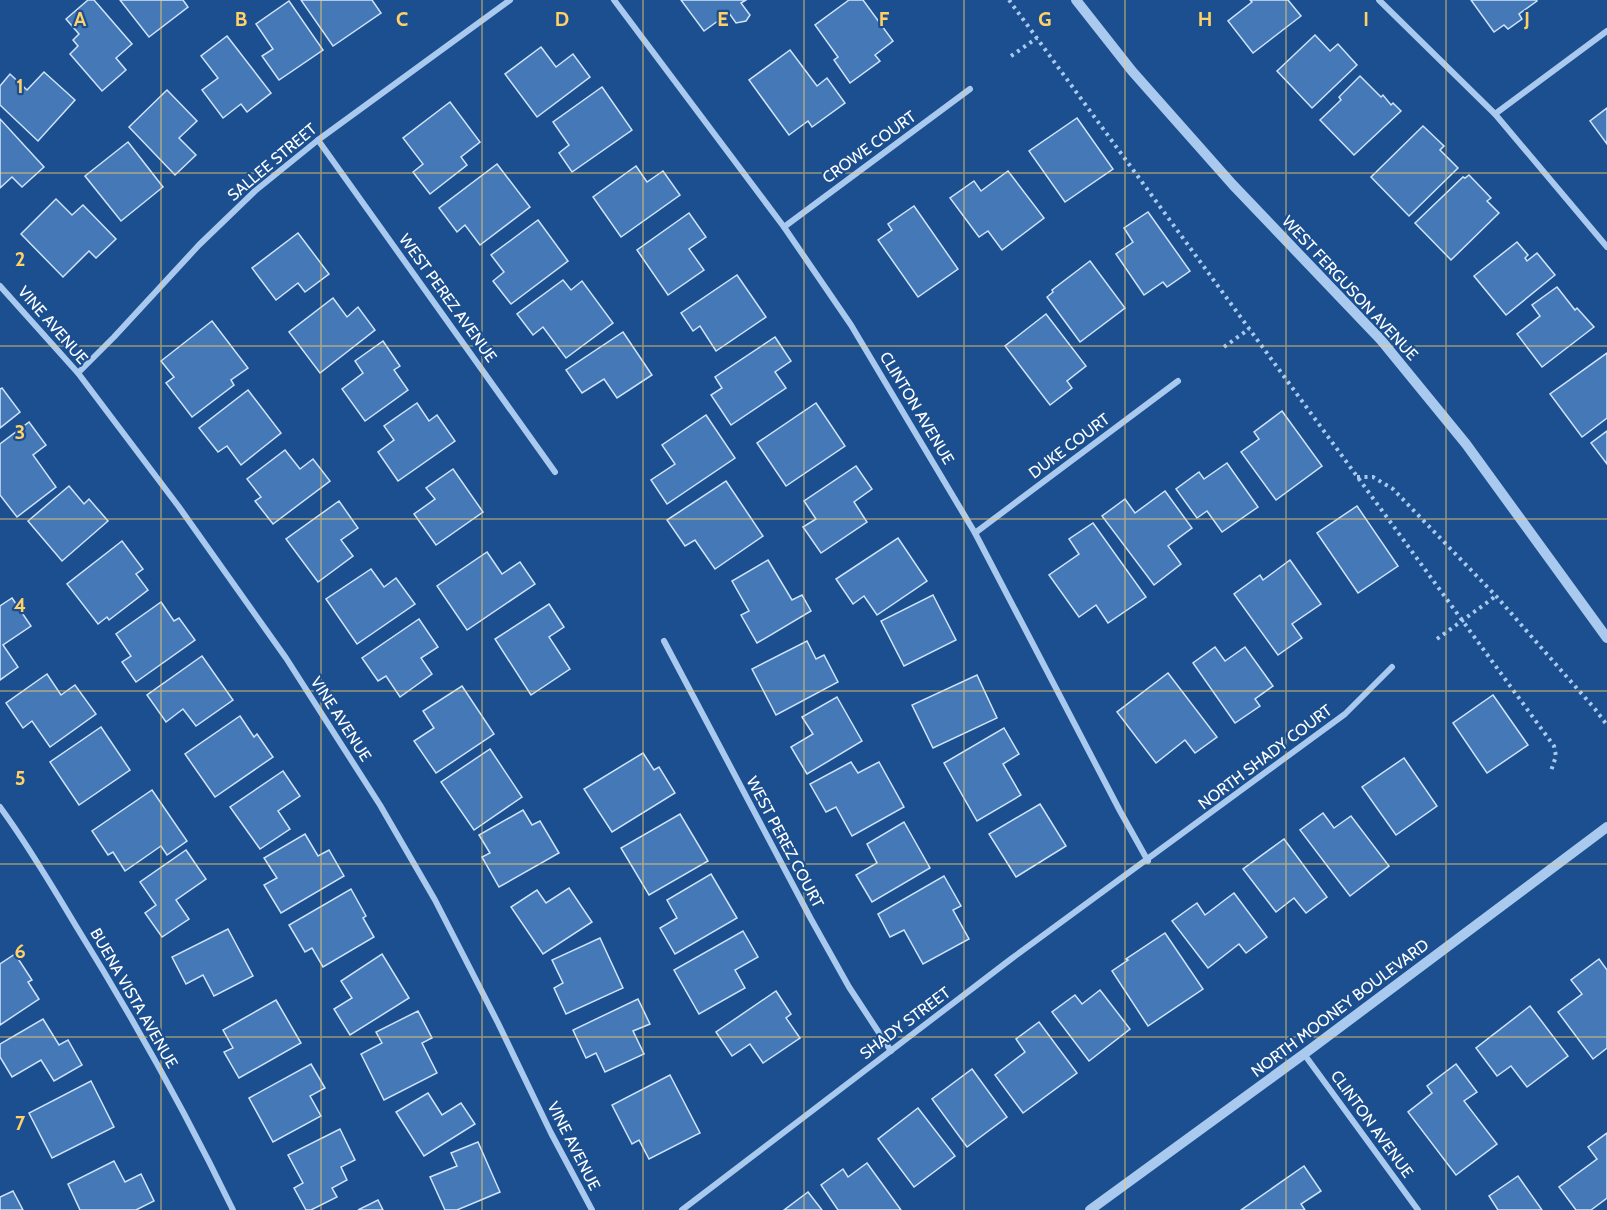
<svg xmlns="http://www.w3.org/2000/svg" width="1607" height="1210" font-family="Cabin,sans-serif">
  <rect width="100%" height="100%" fill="#1b4f8f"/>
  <g fill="#4478b7" stroke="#cfe3fa" stroke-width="1.5">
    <path d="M88 0H94L132 44 116 58 126 70 102 91 70 54 78 46 73 40 79 34 66 19Z"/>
    <path d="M120 0H183L188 7 149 37Z"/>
    <path d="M301 0H372L381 13 333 46Z"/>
    <path d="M681 0H746L741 3 750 15 746 21 736 23 729 13 704 31Z"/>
    <path d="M849 0H863L893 41 875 55 880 61 850 83 834 60 838 57 815 25Z"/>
    <path d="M1250 0H1288L1301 16 1253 53 1228 21 1252 2Z"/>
    <path d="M1471 0H1536L1537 1 1519 14 1522 19 1508 29 1504 25 1494 32Z"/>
    <path d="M289 1 323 50 279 80 262 56 273 49 256 24Z"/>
    <path d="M1315 35 1330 51 1338 44 1357 65 1312 108 1277 71Z"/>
    <path d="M227 36 271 93 247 112 241 104 223 118 202 90 218 78 201 56Z"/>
    <path d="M541 47 556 67 573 54 590 77 537 117 505 74Z"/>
    <path d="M790 50 817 86 827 78 845 103 812 127 808 121 789 135 749 80Z"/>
    <path d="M44 72 75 100 38 141 0 105V86L10 74 27 90Z"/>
    <path d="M1360 76 1381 97 1383 95 1391 105 1393 103 1401 111 1354 155 1320 120 1341 100 1339 97Z"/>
    <path d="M602 87 632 130 572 172 559 153 569 145 553 122Z"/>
    <path d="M167 90 197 121 179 138 196 155 175 175 129 127Z"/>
    <path d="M450 102 480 142 461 157 467 165 430 194 413 172 423 164 403 138Z"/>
    <path d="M1607 108V144L1590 121Z"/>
    <path d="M1077 118 1113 169 1065 202 1029 151Z"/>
    <path d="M0 119 44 167 22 187 12 177 0 188Z"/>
    <path d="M1423 126 1444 146 1440 150 1458 168 1409 216 1371 177Z"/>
    <path d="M128 142 163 187 121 221 85 176Z"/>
    <path d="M497 164 530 207 480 245 465 225 457 232 439 208Z"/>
    <path d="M636 166 647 182 663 171 680 195 621 237 593 197Z"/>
    <path d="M1008 171 1044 218 1002 250 988 231 979 237 950 198 974 181 981 191Z"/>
    <path d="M1469 175 1491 198 1487 201 1499 213 1451 260 1415 223 1463 177 1465 178Z"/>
    <path d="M56 199 72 215 83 205 116 239 96 258 89 251 63 277 21 234Z"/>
    <path d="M914 206 958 269 918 297 878 240 892 230 888 224Z"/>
    <path d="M1148 212 1190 271 1167 287 1163 282 1144 295 1116 254 1133 242 1124 228Z"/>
    <path d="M689 213 706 237 689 249 704 270 668 295 637 250Z"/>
    <path d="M538 220 568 261 511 304 493 281 504 272 491 255Z"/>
    <path d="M298 233 329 274 305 292 298 283 276 300 252 268Z"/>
    <path d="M1517 242 1528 255 1525 258 1527 261 1537 253 1555 275 1506 315 1474 276Z"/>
    <path d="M1090 261 1125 308 1080 342 1047 297 1053 292 1052 290Z"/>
    <path d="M737 275 766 317 716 351 700 326 693 331 681 313Z"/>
    <path d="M563 280 571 290 582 281 613 323 566 358 543 327 533 335 517 314Z"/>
    <path d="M1557 287 1575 310 1577 308 1594 327 1542 367 1517 334 1540 316 1532 305Z"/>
    <path d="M333 298 347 317 358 307 375 330 320 373 289 332Z"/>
    <path d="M1046 314 1086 366 1067 381 1072 388 1050 405 1005 346Z"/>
    <path d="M212 321 248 368 231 380 234 385 192 417 166 383 174 377 161 361Z"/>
    <path d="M623 332 652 375 617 398 604 379 582 393 566 370Z"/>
    <path d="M775 337 791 361 775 372 786 388 731 425 711 395 722 388 715 377Z"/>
    <path d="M383 341 400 366 394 370 408 390 365 421 342 389 363 373 355 361Z"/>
    <path d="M1607 353V418L1582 437 1550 394Z"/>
    <path d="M2 388 20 412 0 428V389Z"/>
    <path d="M248 390 281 433 241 465 227 446 218 452 199 428Z"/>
    <path d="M417 403 429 421 437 415 455 441 398 481 378 452 394 440 384 426Z"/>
    <path d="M816 403 845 446 786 486 757 443Z"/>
    <path d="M1282 411 1322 466 1276 500 1241 452 1259 439 1254 432Z"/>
    <path d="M706 415 735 458 667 504 651 480 675 464 662 445Z"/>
    <path d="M29 422 46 445 33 455 56 487 17 517 0 495V444Z"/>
    <path d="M1607 431V464L1591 443Z"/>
    <path d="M285 450 300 469 313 459 330 481 273 524 255 501 261 497 247 479Z"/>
    <path d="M1227 463 1258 507 1222 532 1207 511 1197 518 1176 489 1199 472 1204 479Z"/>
    <path d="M856 466 872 489 854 502 867 522 821 553 803 527 816 519 804 501Z"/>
    <path d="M453 469 483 512 436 545 414 514 435 499 426 488Z"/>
    <path d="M726 481 763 536 715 569 695 540 685 546 667 520Z"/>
    <path d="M69 486 84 504 89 499 108 521 62 561 28 521Z"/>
    <path d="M1165 491 1192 528 1168 546 1181 564 1154 585 1102 516 1125 499 1135 513Z"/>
    <path d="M339 501 358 528 341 540 353 556 318 582 286 539Z"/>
    <path d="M1357 506 1398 566 1358 593 1317 533Z"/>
    <path d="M1093 523 1146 597 1108 623 1096 605 1079 617 1049 575 1079 554 1069 539Z"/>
    <path d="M898 538 927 581 877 615 864 596 853 604 836 579Z"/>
    <path d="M122 541 143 569 136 574 148 590 109 620 107 617 98 624 67 584Z"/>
    <path d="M487 552 502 574 520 562 535 584 467 630 437 586Z"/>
    <path d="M768 560 792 600 802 595 811 611 757 643 741 615 749 611 732 581Z"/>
    <path d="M1290 560 1321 604 1292 624 1302 638 1278 655 1234 594 1260 575 1263 580Z"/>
    <path d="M371 569 384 587 396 578 415 604 357 644 326 599Z"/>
    <path d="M933 595 956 640 904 666 881 621Z"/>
    <path d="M12 598 31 626 3 645 18 667 0 680V606Z"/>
    <path d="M161 602 174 621 179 618 195 640 136 682 122 662 131 656 116 634Z"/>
    <path d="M549 604 564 627 549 637 570 669 531 695 495 639Z"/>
    <path d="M419 619 438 647 421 658 432 674 400 697 386 676 378 681 362 658Z"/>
    <path d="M807 641 816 659 824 655 838 682 776 715 752 669Z"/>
    <path d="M1215 647 1225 661 1245 647 1273 686 1255 699 1260 706 1235 723 1193 663Z"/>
    <path d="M202 656 233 700 196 726 183 709 166 722 147 695Z"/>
    <path d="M1168 673 1217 737 1195 753 1185 740 1156 763 1117 712Z"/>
    <path d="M47 674 61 695 75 685 96 714 50 747 32 721 23 728 6 703Z"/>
    <path d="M977 675 997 718 933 748 912 705Z"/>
    <path d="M462 686 494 734 436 773 414 741 434 728 423 711Z"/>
    <path d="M1493 695 1528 745 1487 773 1453 723Z"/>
    <path d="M837 697 862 741 807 774 791 747 813 734 802 717Z"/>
    <path d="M240 716 254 737 257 734 273 757 215 797 185 754Z"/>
    <path d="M101 727 130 770 79 805 50 762Z"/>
    <path d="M1004 728 1019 754 1003 764 1021 795 977 821 944 763Z"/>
    <path d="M490 749 522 797 474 830 441 782Z"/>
    <path d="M643 753 654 770 659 767 675 793 612 832 584 789Z"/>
    <path d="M1404 758 1437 806 1396 835 1362 787Z"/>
    <path d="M851 762 858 773 879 762 904 807 852 836 836 807 826 812 810 784Z"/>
    <path d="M283 771 300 796 278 811 290 829 260 849 230 807Z"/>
    <path d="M152 790 187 841 167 855 161 846 125 871 113 852 108 855 92 831Z"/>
    <path d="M1040 804 1066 846 1016 877 989 834Z"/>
    <path d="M523 810 532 825 540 821 559 853 499 887 482 857 490 853 479 835Z"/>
    <path d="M1323 813 1334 828 1351 816 1389 866 1350 896 1300 830Z"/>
    <path d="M680 814 708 861 649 895 621 848Z"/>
    <path d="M904 822 930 868 872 902 856 875 877 863 867 844Z"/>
    <path d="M305 834 318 856 329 850 344 876 281 913 264 885 277 878 264 858Z"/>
    <path d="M1284 839 1327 897 1306 913 1294 898 1276 912 1243 869Z"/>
    <path d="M186 850 206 879 176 900 189 919 162 937 145 913 156 905 140 882Z"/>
    <path d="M711 874 737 918 675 954 660 928 677 918 667 900Z"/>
    <path d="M944 876 961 906 953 910 969 939 923 964 904 930 890 937 878 914Z"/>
    <path d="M569 888 592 922 543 954 511 907 537 890 546 903Z"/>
    <path d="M351 889 366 916 363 918 374 937 323 967 312 948 305 952 289 925Z"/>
    <path d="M1234 893 1267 937 1246 953 1239 944 1208 968 1172 921 1197 903 1205 915Z"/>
    <path d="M228 929 253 976 214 996 203 975 186 984 172 957Z"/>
    <path d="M743 931 758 957 735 970 745 988 699 1014 674 970Z"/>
    <path d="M1165 933 1203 989 1148 1026 1112 971 1128 960 1126 959Z"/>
    <path d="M600 938 623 988 566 1014 554 988 563 983 552 960Z"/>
    <path d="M15 954 32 980 28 982 39 999 0 1025V964Z"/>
    <path d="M382 954 409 998 350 1035 334 1009 352 998 341 981Z"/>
    <path d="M1599 959 1607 970V1048L1593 1059 1558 1012 1582 994 1571 980Z"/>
    <path d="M1100 990 1130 1029 1089 1061 1052 1012 1075 995 1082 1004Z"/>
    <path d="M776 991 791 1014 786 1018 800 1038 763 1063 750 1044 732 1056 716 1032Z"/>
    <path d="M638 999 650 1024 633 1031 644 1054 605 1072 596 1053 586 1058 573 1030Z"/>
    <path d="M276 1000 301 1043 239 1078 224 1052 233 1048 223 1030Z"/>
    <path d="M1530 1006 1568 1056 1527 1087 1511 1066 1497 1076 1476 1048Z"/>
    <path d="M418 1011 432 1038 422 1043 437 1073 384 1100 361 1054 382 1043 376 1032Z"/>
    <path d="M43 1019 59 1045 68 1040 82 1065 54 1081 41 1060 12 1077 0 1057V1044Z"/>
    <path d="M1039 1022 1077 1073 1023 1113 995 1075 1025 1052 1016 1039Z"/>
    <path d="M311 1064 325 1088 310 1096 321 1116 273 1142 249 1098Z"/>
    <path d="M1456 1064 1477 1092 1464 1101 1497 1144 1456 1175 1408 1112 1432 1093 1427 1086Z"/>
    <path d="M972 1069 1007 1117 967 1147 932 1099Z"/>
    <path d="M670 1075 700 1133 649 1159 639 1140 632 1144 612 1105Z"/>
    <path d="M91 1081 114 1127 52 1158 29 1113Z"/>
    <path d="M428 1093 442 1115 461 1103 475 1124 424 1156 396 1112Z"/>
    <path d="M918 1108 955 1156 914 1187 878 1139Z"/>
    <path d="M340 1129 355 1160 341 1167 347 1180 332 1188 337 1197 311 1210H306L294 1188 303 1183 288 1155Z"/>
    <path d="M1607 1133V1198L1591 1210H1576L1559 1187 1597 1159 1588 1147Z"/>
    <path d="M478 1142 500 1192 457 1210H445L430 1177 457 1166 451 1153Z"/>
    <path d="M114 1161 125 1182 141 1174 154 1201 136 1210H80L68 1184Z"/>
    <path d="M867 1163 901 1210H838L821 1185 843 1169 848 1177Z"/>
    <path d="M1304 1166 1321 1191 1301 1204 1305 1210H1241Z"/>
    <path d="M1518 1176 1542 1210H1498L1489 1196Z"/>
    <path d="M13 1191 23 1210H0V1197Z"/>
    <path d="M808 1192 822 1210H784Z"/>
    <path d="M378 1200 383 1210H358Z"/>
  </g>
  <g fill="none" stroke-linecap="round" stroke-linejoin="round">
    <g stroke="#a9c9ee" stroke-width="4" stroke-dasharray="3 4.5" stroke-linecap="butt">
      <path d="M1009 0 1554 746 1556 756 1551 771"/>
      <path d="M1011 56 1037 38"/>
      <path d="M1224 347 1249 329"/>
      <path d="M1357 477H1373L1393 489 1496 596 1595 709 1607 725"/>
      <path d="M1437 639 1496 596"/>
    </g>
    <g stroke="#a9c9ee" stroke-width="6">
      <path d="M614 0 784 227 851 325 975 533 1120 811 1148 861"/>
      <path d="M1379 0 1495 114 1607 247"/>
      <path d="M1495 114 1607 31"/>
      <path d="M318 140 555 472"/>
      <path d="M784 227 970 89"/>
      <path d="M0 286 78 373 179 507 286 658 380 805 435 900 498 1023 551 1133 592 1210"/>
      <path d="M78 373 114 337 199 245 255 191 318 140 510 0"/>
      <path d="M975 533 1178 381"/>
      <path d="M664 641 811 919 849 987 891 1051"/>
      <path d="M0 807C28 845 52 886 76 926 133 1018 186 1113 233 1210"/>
      <path d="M1304 1054 1418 1210"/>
      <path d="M682 1210 1011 959 1345 714 1392 667"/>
    </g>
    <g stroke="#a9c9ee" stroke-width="10">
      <path d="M1076 0 1132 71 1233 185 1381 340 1466 444 1607 638"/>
      <path d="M1090 1210 1304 1054 1607 827"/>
    </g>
  </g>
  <path fill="none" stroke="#ffd166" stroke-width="1.5" stroke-opacity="0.55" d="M161 0V1210M321 0V1210M482 0V1210M643 0V1210M804 0V1210M964 0V1210M1125 0V1210M1286 0V1210M1446 0V1210M0 173H1607M0 346H1607M0 519H1607M0 691H1607M0 864H1607M0 1037H1607"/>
  <g text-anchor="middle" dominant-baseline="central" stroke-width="4.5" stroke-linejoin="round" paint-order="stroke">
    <g font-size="16" fill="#fff" stroke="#1b4f8f">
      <text transform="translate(869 147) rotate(-36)">CROWE COURT</text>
      <text transform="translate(272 162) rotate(-40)">SALLEE STREET</text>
      <text transform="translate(1350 288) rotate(47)">WEST FERGUSON AVENUE</text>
      <text transform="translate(448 298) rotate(54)">WEST PEREZ AVENUE</text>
      <text transform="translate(53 325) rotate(49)">VINE AVENUE</text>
      <text transform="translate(917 408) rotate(59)">CLINTON AVENUE</text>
      <text transform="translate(1069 446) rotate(-37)">DUKE COURT</text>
      <text transform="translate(341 719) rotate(57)">VINE AVENUE</text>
      <text transform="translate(1265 757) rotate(-37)">NORTH SHADY COURT</text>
      <text transform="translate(785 842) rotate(62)">WEST PEREZ COURT</text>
      <text transform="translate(134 998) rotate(60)">BUENA VISTA AVENUE</text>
      <text transform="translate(1340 1008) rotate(-37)">NORTH MOONEY BOULEVARD</text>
      <text transform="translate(905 1023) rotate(-37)">SHADY STREET</text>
      <text transform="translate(1372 1124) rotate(54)">CLINTON AVENUE</text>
      <text transform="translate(574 1146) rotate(63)">VINE AVENUE</text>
    </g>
  </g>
  <g font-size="20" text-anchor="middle" font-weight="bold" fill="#ffd166" stroke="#1b4f8f" stroke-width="4.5" stroke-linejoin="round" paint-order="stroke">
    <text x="80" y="26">A</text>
    <text x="241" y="26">B</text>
    <text x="402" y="26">C</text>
    <text x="562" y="26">D</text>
    <text x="723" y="26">E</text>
    <text x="884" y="26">F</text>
    <text x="1045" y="26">G</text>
    <text x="1205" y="26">H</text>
    <text x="1366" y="26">I</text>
    <text x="1527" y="26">J</text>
    <text x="20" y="93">1</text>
    <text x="20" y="266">2</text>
    <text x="20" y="439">3</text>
    <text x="20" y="612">4</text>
    <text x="20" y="785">5</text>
    <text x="20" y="958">6</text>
    <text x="20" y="1130">7</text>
  </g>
</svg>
